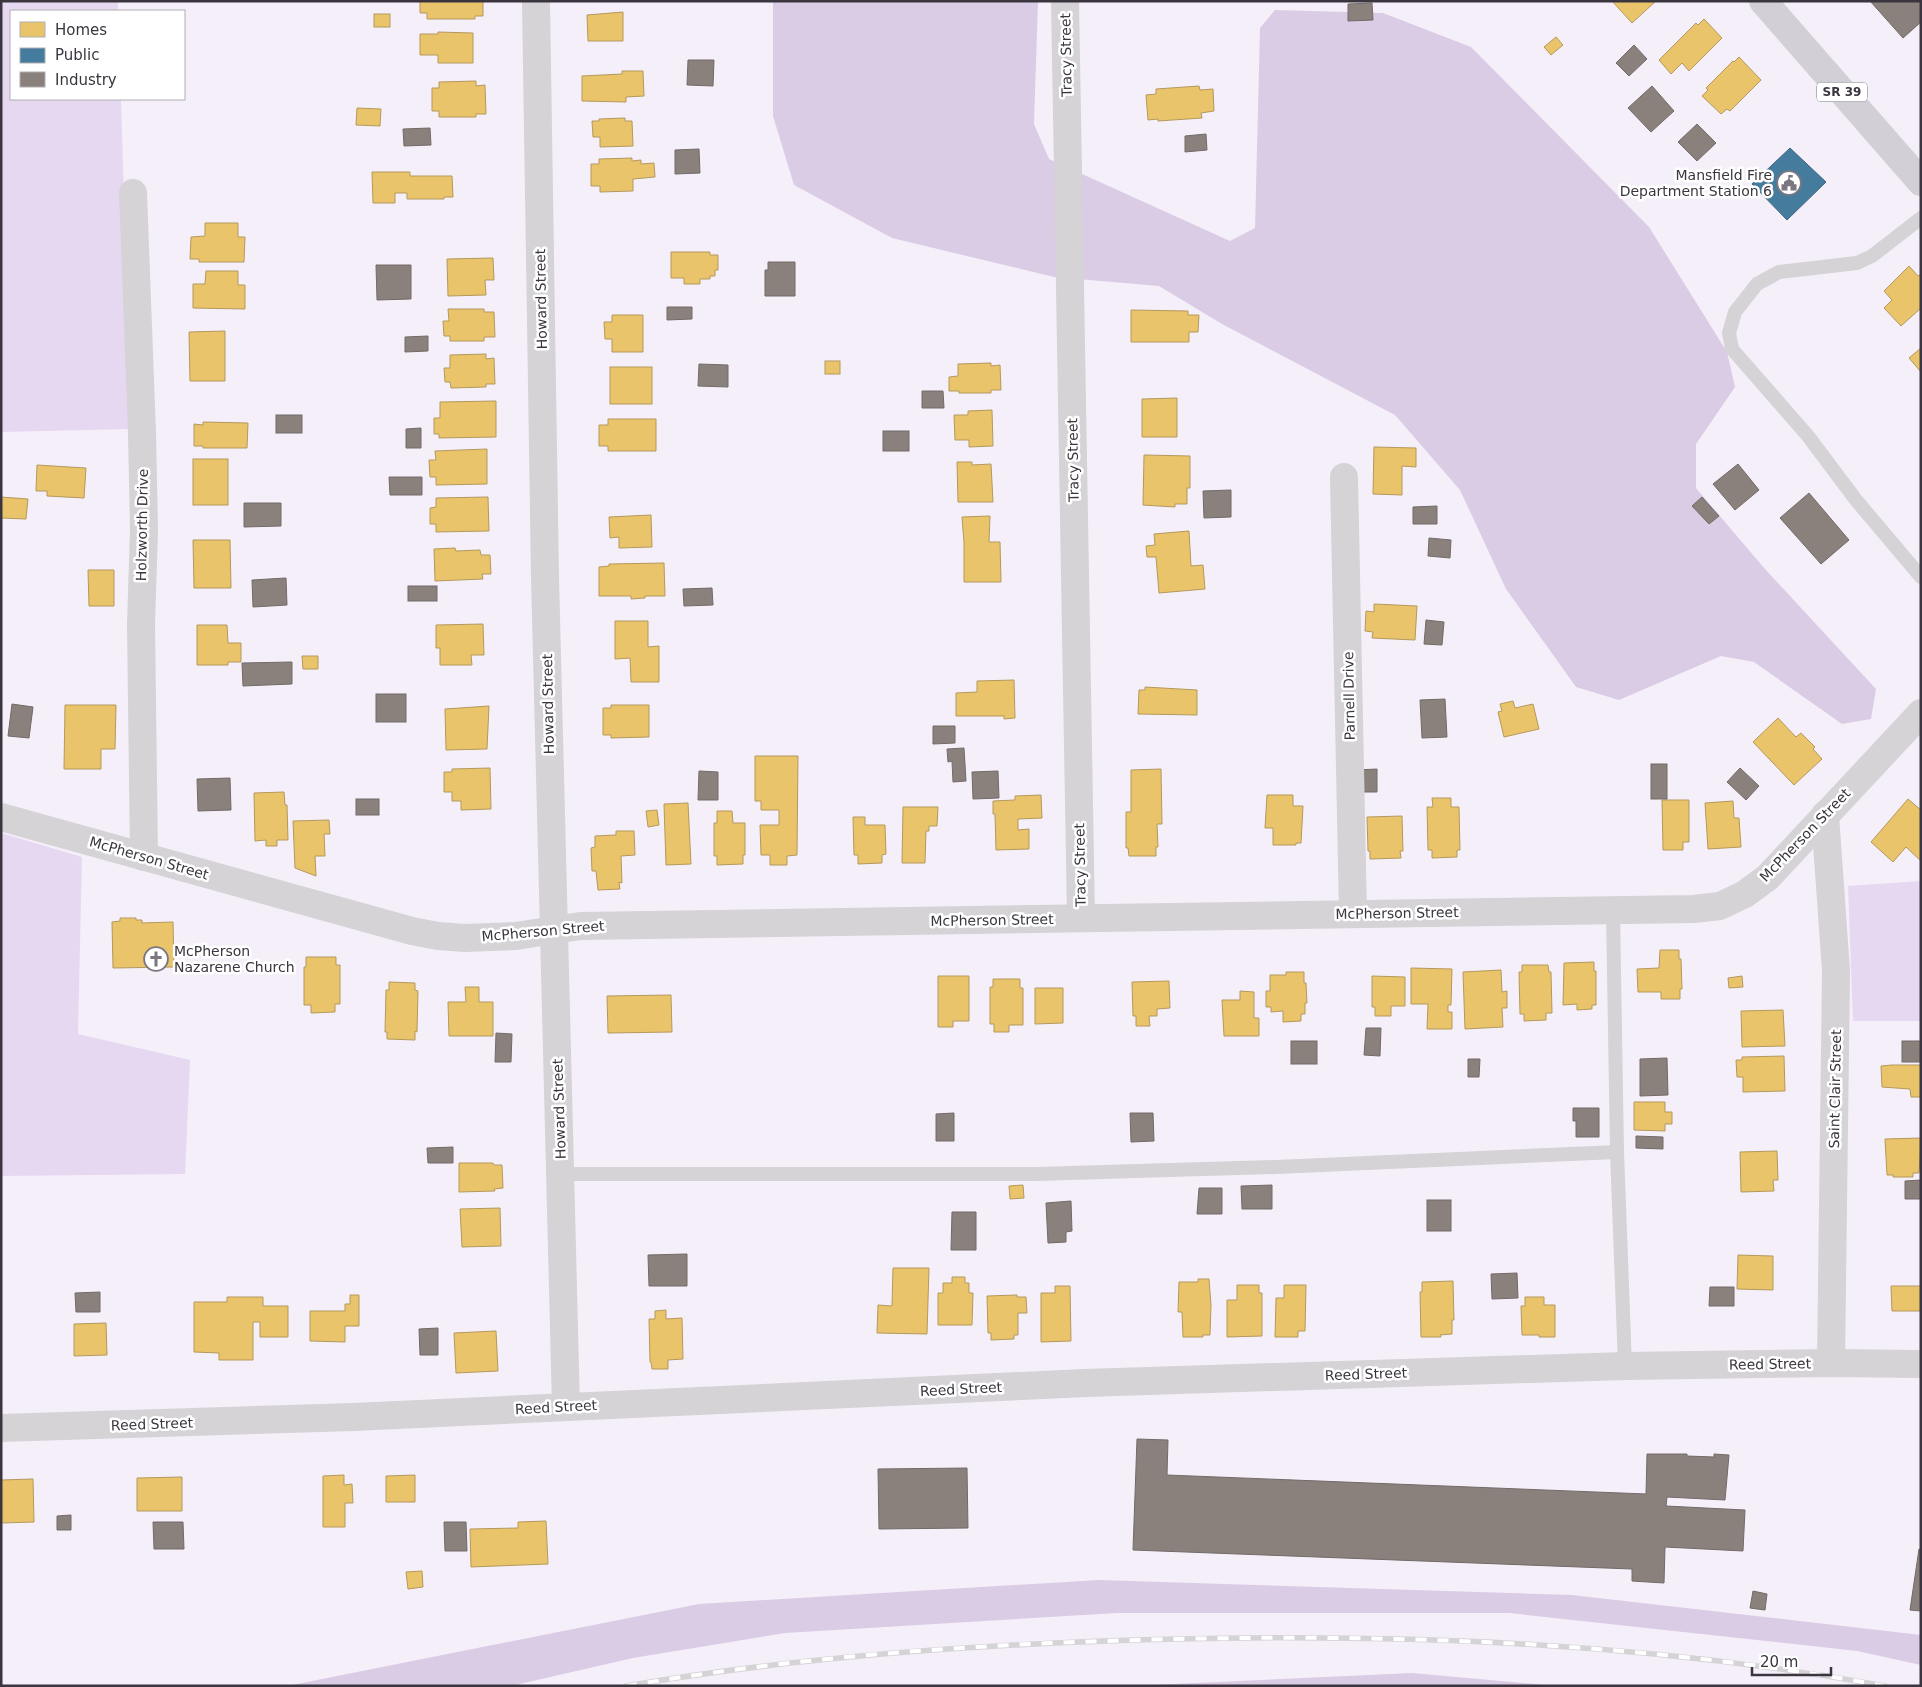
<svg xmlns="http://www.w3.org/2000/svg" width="1922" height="1687" font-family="'DejaVu Sans',sans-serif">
  <rect width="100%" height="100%" fill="#f5effa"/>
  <g fill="#e6d8f1">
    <path d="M1 1H118V11H11V99H121L131 429 1 432Z"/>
    <path d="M1 833 82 857 78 1034 190 1060 185 1174 1 1176Z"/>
    <path d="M1921 881V1021H1853L1848 886Z"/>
  </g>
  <g fill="#dacce5">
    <path d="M773 1H1038L1034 124 1049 159 1230 241 1255 228 1260 28 1275 10 1383 13 1471 47 1649 227 1727 352 1735 387 1696 444V488L1765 569 1876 689 1871 719 1842 724 1754 662 1721 656 1619 700 1576 687 1506 589 1460 490 1395 415 1222 324 1159 286 1054 277 892 238 794 185 773 116Z"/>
    <path d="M1099 1580 1572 1595 1921 1635V1665L1857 1651 1509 1613H1117L785 1633 633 1658 511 1686H287L699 1604Z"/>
    <path d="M1412 1673 1556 1686H1129Z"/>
  </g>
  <g fill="#e9c46a" stroke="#b4995d">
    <path d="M420 1H483V16H475V19H427V13H420Z"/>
    <path d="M1612 1H1656L1632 23Z"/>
    <path d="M623 12V41H588L587 15Z"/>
    <rect x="374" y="14" width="16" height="13"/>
    <path d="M1704 19 1722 38 1689 71 1682 63 1671 74 1659 60 1696 23 1698 25Z"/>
    <path d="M438 32 473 33V63H438V55H420V34H438Z"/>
    <path d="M1556 37 1563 45 1551 55 1544 47Z"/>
    <path d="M1739 57 1761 80 1730 111 1727 109 1721 114 1702 96 1708 90 1706 88 1733 61 1734 62Z"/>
    <path d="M622 71H643L644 96 626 97V102L582 101V76L622 74Z"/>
    <path d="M476 81V86L485 85 486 114H476V117H439V111H432V88H439V82Z"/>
    <path d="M1199 86 1200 90 1213 89 1214 111 1201 113 1202 118 1158 121V119L1148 120 1146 95 1156 94V89Z"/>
    <path d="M357 108 381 109 380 126 356 125Z"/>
    <path d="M625 118V121H632L633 146 600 147V137H593L592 121H599V119Z"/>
    <path d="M632 158V161L641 160V164L654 163 655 177 633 179V191L600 192V186H591V164H599V159Z"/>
    <path d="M372 172H410V176H452L453 197H444V199H407V193H395V203H373Z"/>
    <path d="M205 223H238V237H245L244 262H199V259H190L191 237 205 236Z"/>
    <path d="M671 252H710V255H718V270H715V276H710V279H700V284H684V278H671Z"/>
    <path d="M493 258 494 280H485L486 295 448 296 447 259Z"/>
    <path d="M1909 266 1918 276 1921 274V308L1901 326 1884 308 1892 300 1884 291Z"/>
    <path d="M206 271H238V285H245V309L193 308V284H205Z"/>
    <path d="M448 309H484V312H494L495 337H484V341H450V336H444L443 321H449Z"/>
    <path d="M1131 310 1188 311V315H1199L1198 332H1189V342H1131Z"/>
    <path d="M612 315H643V352H612V339H605L604 322H612Z"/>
    <path d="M225 331V381H190L189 332Z"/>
    <path d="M1921 348V372L1909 358Z"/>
    <path d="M486 354V359L494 358 495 384H486V387L451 388 450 382H445L444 368H450V355Z"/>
    <rect x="825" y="361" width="15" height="13"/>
    <path d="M991 363V366L1000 365 1001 390H991V393H959V391H949V377L958 376V364Z"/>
    <rect x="610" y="367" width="42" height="37"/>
    <path d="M1177 398V437H1142V399Z"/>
    <path d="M496 401V437L439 438V434H434V418H440V402Z"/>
    <path d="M992 410 993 446 969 447V440H955L954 415H968V411Z"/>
    <path d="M608 419H656V451H608V446H599V425H608Z"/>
    <path d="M203 422 248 423 247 448H203V446H194V424L203 425Z"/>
    <path d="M1374 447 1416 448V467L1402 466V495L1373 494Z"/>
    <path d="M487 449V484L436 485V477H430L429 460H436L435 451Z"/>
    <path d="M1144 455 1190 456V488H1187V504H1175V507L1143 505Z"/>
    <rect x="193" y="459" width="35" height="46"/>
    <path d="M957 462H972V465L991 464 993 502H958Z"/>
    <path d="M37 465 86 468 84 498 47 496V491H36Z"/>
    <path d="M1 497 28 499 26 519 1 518Z"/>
    <path d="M488 497 489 531 436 532V524H430V508L436 507V498Z"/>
    <path d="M651 515 652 547 619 548V537L610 538 609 517Z"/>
    <path d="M990 516 989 542H1000L1001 582H964V543L962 517Z"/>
    <path d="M1189 531 1191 566 1203 565 1205 589 1159 593 1156 557H1147L1146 546 1155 545 1154 534Z"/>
    <path d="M193 540H230L231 588H194Z"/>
    <path d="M455 548 456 551 480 550 481 555H490L491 574H482L483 579 435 581 434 549Z"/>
    <path d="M664 563 665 596H645V598L631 599V596H599V567L609 566V564Z"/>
    <path d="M88 570H114V606H89Z"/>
    <path d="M1374 604 1417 606 1415 640 1372 638 1373 632 1365 631 1366 611 1374 612Z"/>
    <path d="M615 621H648V647L659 646V682H631L630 658 615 659Z"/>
    <path d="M483 624 484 655H471L472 665H440V648H436V625Z"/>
    <path d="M197 625H227L228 643H241V662H228V665H197Z"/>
    <path d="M302 656H318V669H303Z"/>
    <path d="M1014 680 1015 718 1004 719V716H956V693L977 692V681Z"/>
    <path d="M1145 687 1197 690V715L1138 714 1139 690H1145Z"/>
    <path d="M1513 701 1515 708 1533 704 1539 729 1504 737 1498 712 1502 711 1500 704Z"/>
    <path d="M65 705H116L115 749H101V769H64Z"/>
    <path d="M611 705H649V737L611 738V735H603V708H611Z"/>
    <path d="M489 706 487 749 446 750 445 709Z"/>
    <path d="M1778 718 1796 737 1801 733 1815 747 1813 749 1822 759 1794 785 1753 742Z"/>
    <path d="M755 756H798L797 855 787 856V865H770V855H761L760 825H779V810H761V801H755Z"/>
    <path d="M490 768 491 809 461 810V801H452V792H444V772H452V769Z"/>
    <path d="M1161 769 1162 824H1157L1158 847H1156V856H1129L1128 848H1126V812H1131V770Z"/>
    <path d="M284 792 285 805H287L288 840H277V846H266V840L255 841 254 793Z"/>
    <path d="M1041 795 1042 818 1018 819V830L1029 829V849L996 850 995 814H993V801L1015 800V796Z"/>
    <path d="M1267 795H1293V806H1303L1301 843H1296V845H1273V828H1265Z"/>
    <path d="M1432 798H1451V807H1459L1460 850H1457V857L1432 858V850H1428L1427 807H1433Z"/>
    <path d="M1908 799 1921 810V861L1906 847 1893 862 1871 842Z"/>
    <path d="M1662 800H1689V842H1683V850H1663Z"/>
    <path d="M1733 801 1734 818H1739L1741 847 1708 849 1705 803Z"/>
    <path d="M688 803 691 864 666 865 664 804Z"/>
    <path d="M903 807H938L937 826H929V831H926L925 863H902Z"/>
    <path d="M657 810 659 825 648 827 646 811Z"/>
    <path d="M717 811H732L733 823H745V855H743V864L717 865V856H714V823H717Z"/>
    <path d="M1402 816 1403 851H1400L1401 858 1370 859V851H1368L1367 817Z"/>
    <path d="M853 817H865V825H885L886 854 882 855V863L858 864V855H854Z"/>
    <path d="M329 820 330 834H324L325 856H315L316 876 295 868 293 821Z"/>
    <path d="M616 831H634L635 855 621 856 622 883 619 882 620 889 598 890 596 871H592L591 848 595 847V836L616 835Z"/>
    <path d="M120 918H136V920H142V923L173 922 174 967 113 968 112 922 120 921Z"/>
    <path d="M1660 950H1679V959H1681L1682 989H1680V999H1661V992H1638L1637 969 1659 968Z"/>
    <path d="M306 957H336V965H340V1004H335V1012L311 1013V1005H304V967H306Z"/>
    <path d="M1594 962V971H1596V1005H1592V1009L1577 1010V1004L1563 1005 1564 963Z"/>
    <path d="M1522 965H1548L1549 972H1551L1552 1013H1546V1020L1524 1021V1014H1520L1519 972H1522Z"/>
    <path d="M1411 968 1452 969 1451 1005H1448V1012H1452V1029H1427L1428 1004H1411Z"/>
    <path d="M1501 970 1502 992 1507 991V1008H1502L1503 1027 1465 1029 1463 972Z"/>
    <path d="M1286 972H1304V983H1306L1307 1003H1305V1014H1301V1021L1283 1022V1011L1271 1012V1007H1266V991H1270V975H1286Z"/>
    <path d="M938 976H969V1021H953V1027H938Z"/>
    <path d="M1372 976 1405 977V1006H1391V1016H1375V1007H1372Z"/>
    <path d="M1742 976 1743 987 1729 988 1728 978Z"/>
    <path d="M993 979H1020V988H1023V1025H1009V1032H994V1024H990V987H993Z"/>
    <path d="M1169 981 1170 1008 1157 1009V1016H1149L1150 1026H1136V1016H1133L1132 982Z"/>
    <path d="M389 982 415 983V990L418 991 417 1032 415 1031V1040L387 1039V1032H385L386 990H389Z"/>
    <path d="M465 987H479V1002H493V1036H449L448 1002H466Z"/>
    <path d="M1035 988H1063V1023L1035 1024Z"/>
    <path d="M1240 991 1254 992V1018H1259V1036H1224L1222 1000H1240Z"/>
    <path d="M671 995 672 1032 608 1033 607 996Z"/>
    <path d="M1783 1010 1785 1046 1742 1047 1741 1011Z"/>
    <path d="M1784 1056 1785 1091 1743 1092V1077H1737L1736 1060H1742V1057Z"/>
    <path d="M1892 1065H1921V1097H1911L1910 1089 1882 1087 1881 1066Z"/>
    <path d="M1634 1102H1665V1112H1672V1124H1665V1131L1634 1130Z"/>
    <path d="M1921 1138 1919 1173H1913V1177H1893V1175H1887L1885 1139Z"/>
    <path d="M1777 1151 1778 1180H1773L1774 1191 1741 1192 1740 1152Z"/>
    <path d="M459 1163H493L494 1165H502L503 1188 494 1189 495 1191 459 1192Z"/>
    <path d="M1023 1185 1024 1198 1010 1199 1009 1186Z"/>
    <path d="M500 1208 501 1246 462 1247 460 1209Z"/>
    <path d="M1738 1255 1773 1256V1290L1737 1289Z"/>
    <path d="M893 1268H929L927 1334 877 1333 878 1305 892 1306Z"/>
    <path d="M952 1277H965V1283H969V1293H973L972 1325H938V1293H943V1283H952Z"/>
    <path d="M1198 1279H1209L1211 1305 1210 1335H1203V1337H1183L1182 1312H1178L1179 1282H1198Z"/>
    <path d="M1453 1281 1454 1320H1452V1334L1440 1335 1441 1337H1421L1420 1292H1422V1282Z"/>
    <path d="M1237 1285H1259V1293H1262V1336L1227 1337V1300H1237Z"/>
    <path d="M1284 1285H1306L1305 1331H1298V1337H1275L1276 1298H1284Z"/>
    <path d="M1055 1286H1070L1071 1341 1041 1342V1293H1055Z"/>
    <path d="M1891 1286H1921V1311H1892Z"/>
    <path d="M350 1295H359V1326H345V1342L310 1341V1311H345V1304H350Z"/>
    <path d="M1017 1295V1297H1026L1027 1313H1018V1335H1014V1339L991 1340V1333H988L987 1296Z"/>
    <path d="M227 1297H263V1306H288V1337H260V1322H253V1360H219V1353L194 1352V1302H227Z"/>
    <path d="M1525 1297H1544V1305H1555V1337H1539V1335H1522L1521 1306H1525Z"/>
    <path d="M666 1310V1319L682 1318 683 1359 668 1360V1369H652L651 1362H650L649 1319H655V1311Z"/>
    <path d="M106 1323 107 1355 74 1356V1324Z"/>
    <path d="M496 1331 498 1371 456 1373 454 1333Z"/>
    <path d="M344 1475V1485L352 1484 353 1503H345V1527H323V1476Z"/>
    <path d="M415 1475V1502H386V1476Z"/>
    <path d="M182 1477V1511H137V1478Z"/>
    <path d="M33 1479 34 1522 1 1523V1480Z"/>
    <path d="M546 1521 548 1564 471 1567 470 1529 518 1528V1522Z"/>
    <path d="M422 1571 423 1587 408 1589 406 1572Z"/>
  </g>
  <path fill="#457b9d" stroke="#426680" d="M1790 148 1826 182 1787 220 1752 184Z"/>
  <g fill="#8a817c" stroke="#726a69">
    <path d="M1870 1H1921V22L1903 38Z"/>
    <path d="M1372 3 1373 20 1348 21V4Z"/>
    <path d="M1634 45 1647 59 1629 76 1616 63Z"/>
    <path d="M688 60H714L713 86 687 85Z"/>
    <path d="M1652 86 1674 111 1651 132 1628 108Z"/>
    <path d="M1697 124 1716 143 1697 161 1678 142Z"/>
    <path d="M430 128 431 145 404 146 403 129Z"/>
    <path d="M1206 134 1207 150 1185 152V136Z"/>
    <path d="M699 149 700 173 675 174V150Z"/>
    <path d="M768 262H795V296H765V270H768Z"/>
    <path d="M376 265H411V299L377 300Z"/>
    <path d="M667 307H692V319L667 320Z"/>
    <path d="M428 336V351L405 352V337Z"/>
    <path d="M699 364 728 365V387L698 386Z"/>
    <path d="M922 391H943L944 408H922Z"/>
    <rect x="276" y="415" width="26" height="18"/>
    <path d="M421 428V448H406V429Z"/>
    <rect x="883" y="431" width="26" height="20"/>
    <path d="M1738 464 1759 490 1735 510 1713 484Z"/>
    <path d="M389 477H422V495H390Z"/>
    <path d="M1231 490V517L1204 518 1203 491Z"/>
    <path d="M1809 493 1849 540 1821 564 1780 518Z"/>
    <path d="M1702 497 1719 516 1709 524 1692 506Z"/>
    <path d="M244 503H281V526L244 527Z"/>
    <path d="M1437 506V524H1413V507Z"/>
    <path d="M1429 538 1451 540 1450 558 1428 556Z"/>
    <path d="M286 578 287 605 253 607 252 580Z"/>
    <rect x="408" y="586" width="29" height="15"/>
    <path d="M712 588 713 605 684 606 683 589Z"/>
    <path d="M1426 620 1444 622 1442 645 1424 644Z"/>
    <path d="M292 662V684L243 686 242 663Z"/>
    <rect x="376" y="694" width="30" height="28"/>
    <path d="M1445 699 1447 737 1422 738 1420 700Z"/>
    <path d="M12 704 33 707 29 738 8 736Z"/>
    <path d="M933 726H955V743L933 744Z"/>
    <path d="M964 748 966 781 953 782 952 761 948 762 947 749Z"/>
    <rect x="1651" y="764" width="16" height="35"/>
    <path d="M1740 768 1759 786 1746 800 1727 782Z"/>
    <path d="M1377 769V792H1357L1356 770Z"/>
    <path d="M699 771 718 772V800H698Z"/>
    <path d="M998 771 999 798 973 799 972 772Z"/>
    <path d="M230 778 231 810 198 811 197 779Z"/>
    <rect x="356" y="799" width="23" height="16"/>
    <path d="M1366 1028H1381L1380 1056 1364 1055Z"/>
    <path d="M496 1033 512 1034 511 1062H495Z"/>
    <rect x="1291" y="1041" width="26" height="23"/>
    <rect x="1902" y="1041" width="19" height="21"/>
    <path d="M1667 1058 1668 1095 1640 1096V1059Z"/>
    <path d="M1468 1059H1480L1479 1077H1468Z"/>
    <path d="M1573 1108H1599V1137H1576V1121H1573Z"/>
    <path d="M954 1113V1141H936V1114Z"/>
    <path d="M1130 1113H1153L1154 1141 1131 1142Z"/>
    <path d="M1636 1136 1663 1137V1149L1636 1148Z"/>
    <path d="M453 1147V1163H428L427 1148Z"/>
    <path d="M1921 1180V1199H1905V1181Z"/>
    <path d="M1272 1185V1209H1242L1241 1186Z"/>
    <path d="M1199 1188H1222V1214H1197Z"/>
    <rect x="1427" y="1200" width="24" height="31"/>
    <path d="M1071 1201 1072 1231 1066 1232V1242L1048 1243 1046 1203Z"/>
    <path d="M952 1212H976V1250H951Z"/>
    <path d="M687 1254V1286H649L648 1255Z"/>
    <path d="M1517 1273 1518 1298 1492 1299 1491 1274Z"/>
    <path d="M1710 1287H1734V1306H1709Z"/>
    <path d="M100 1292V1312H76L75 1293Z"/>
    <path d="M438 1328V1355H420L419 1329Z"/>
    <path d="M1137 1439 1168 1440 1167 1475 1646 1494 1647 1454H1687V1456L1714 1457V1454L1729 1455 1725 1500 1667 1497 1666 1506 1745 1510 1743 1551 1665 1547 1664 1583 1632 1581V1569L1133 1550Z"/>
    <path d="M967 1468 968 1528 879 1529 878 1469Z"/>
    <path d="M71 1515V1530H57V1516Z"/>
    <path d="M153 1522H183L184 1549H154Z"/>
    <path d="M444 1522H466L467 1551H445Z"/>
    <path d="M1919 1549 1921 1550V1611L1910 1610Z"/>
    <path d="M1753 1591 1767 1594 1765 1610 1750 1608Z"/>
  </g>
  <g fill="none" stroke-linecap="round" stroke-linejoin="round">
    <g stroke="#d5d3d6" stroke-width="14">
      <path d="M1921 218 1872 256 1857 263 1779 272 1757 284 1735 312 1729 333 1732 349 1808 436 1856 500 1921 577"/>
      <path d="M1613 909 1617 1152 1625 1366"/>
      <path d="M561 1174H1036L1276 1167 1617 1152"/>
    </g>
    <g stroke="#d5d3d6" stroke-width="28">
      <path d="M536 1 545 577 566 1407"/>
      <path d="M1065 1 1081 918"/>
      <path d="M133 193 142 433 144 530 141 624 144 857"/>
      <path d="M1344 477 1353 914"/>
      <path d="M1825 815 1836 971 1831 1363"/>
      <path d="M1 1428 354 1417 1085 1383 1625 1366 1831 1363 1921 1364"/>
    </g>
    <path stroke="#d5d3d6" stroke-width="28" d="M1 817 412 931 438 936 465 938 516 936 580 926 1694 909 1720 906 1745 894 1768 877 1921 713"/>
    <path stroke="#d3cfd6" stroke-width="28" d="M1763 1 1921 182"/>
    <g stroke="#d5d3d5" stroke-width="5.5">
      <path id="rail" d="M626 1686C808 1655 992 1643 1176 1639 1414 1634 1651 1643 1885 1686"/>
    </g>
    <use href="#rail" stroke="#fff" stroke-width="4" stroke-dasharray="11" stroke-linecap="butt"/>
  </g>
  <defs>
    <g id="civic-ring" transform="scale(1.25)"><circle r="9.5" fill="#fff" stroke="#7b7680" stroke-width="1.5"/><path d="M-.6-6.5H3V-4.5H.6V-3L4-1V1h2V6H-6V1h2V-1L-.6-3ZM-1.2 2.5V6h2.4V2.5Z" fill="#7b7680"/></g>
    <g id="church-ring" transform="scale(1.25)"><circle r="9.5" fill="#fff" stroke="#7b7680" stroke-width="1.5"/><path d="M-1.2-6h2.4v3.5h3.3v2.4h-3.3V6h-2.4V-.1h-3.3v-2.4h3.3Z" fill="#7b7680"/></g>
  </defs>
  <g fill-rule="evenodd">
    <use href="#civic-ring" x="1789" y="183"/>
    <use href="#church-ring" x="156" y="959"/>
  </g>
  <g text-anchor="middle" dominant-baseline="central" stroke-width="5" stroke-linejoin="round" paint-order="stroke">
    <rect fill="#fff" stroke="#757278" stroke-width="1" x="1817" y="82.5" width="50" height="19" rx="4"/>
    <g font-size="12" font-weight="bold" fill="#3a353e">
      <text x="1842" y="92">SR 39</text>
    </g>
    <g font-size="14" fill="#3a353e" stroke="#fff">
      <text transform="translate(1066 55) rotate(-91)">Tracy Street</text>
      <text transform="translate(541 299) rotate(-91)">Howard Street</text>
      <text transform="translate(1073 460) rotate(-91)">Tracy Street</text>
      <text transform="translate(142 525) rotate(-89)">Holzworth Drive</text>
      <text transform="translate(1349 696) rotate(-91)">Parnell Drive</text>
      <text transform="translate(548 704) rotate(-91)">Howard Street</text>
      <text transform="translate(1805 835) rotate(-46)">McPherson Street</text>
      <text transform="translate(149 858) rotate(16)">McPherson Street</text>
      <text transform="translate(1080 865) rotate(-91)">Tracy Street</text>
      <text transform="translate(1397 913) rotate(-1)">McPherson Street</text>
      <text transform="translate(992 920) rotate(-1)">McPherson Street</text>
      <text transform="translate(543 931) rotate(-5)">McPherson Street</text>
      <text transform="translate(1835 1089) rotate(-89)">Saint Clair Street</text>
      <text transform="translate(559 1109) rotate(-92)">Howard Street</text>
      <text transform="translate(1770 1364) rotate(-1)">Reed Street</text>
      <text transform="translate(1366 1374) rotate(-2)">Reed Street</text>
      <text transform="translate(961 1389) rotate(-3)">Reed Street</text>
      <text transform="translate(556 1407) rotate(-3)">Reed Street</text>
      <text transform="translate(152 1424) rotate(-2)">Reed Street</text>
    </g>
    <g font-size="14" fill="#3a353e" stroke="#fff" text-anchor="end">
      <text x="1772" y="175">Mansfield Fire<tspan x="1772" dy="16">Department Station 6</tspan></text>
      <text x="174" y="951" text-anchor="start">McPherson<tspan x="174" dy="16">Nazarene Church</tspan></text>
    </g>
  </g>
  <rect width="1922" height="1687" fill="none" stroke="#3a353e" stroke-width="5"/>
  <rect x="10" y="10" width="175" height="90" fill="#ffffff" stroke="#b0aeb2"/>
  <rect x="20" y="22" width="25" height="15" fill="#e9c46a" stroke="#b0aeb2"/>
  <text x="55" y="35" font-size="15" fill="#3a353e">Homes</text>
  <rect x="20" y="48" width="25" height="15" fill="#457b9d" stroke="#b0aeb2"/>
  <text x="55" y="60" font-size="15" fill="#3a353e">Public</text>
  <rect x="20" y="72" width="25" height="15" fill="#8a817c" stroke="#b0aeb2"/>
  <text x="55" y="85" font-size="15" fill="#3a353e">Industry</text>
  <path d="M1752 1667v8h79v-8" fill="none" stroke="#3a353e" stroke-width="2.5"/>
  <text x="1760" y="1667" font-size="15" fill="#3a353e" stroke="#ffffff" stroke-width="4" paint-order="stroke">20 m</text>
</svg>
